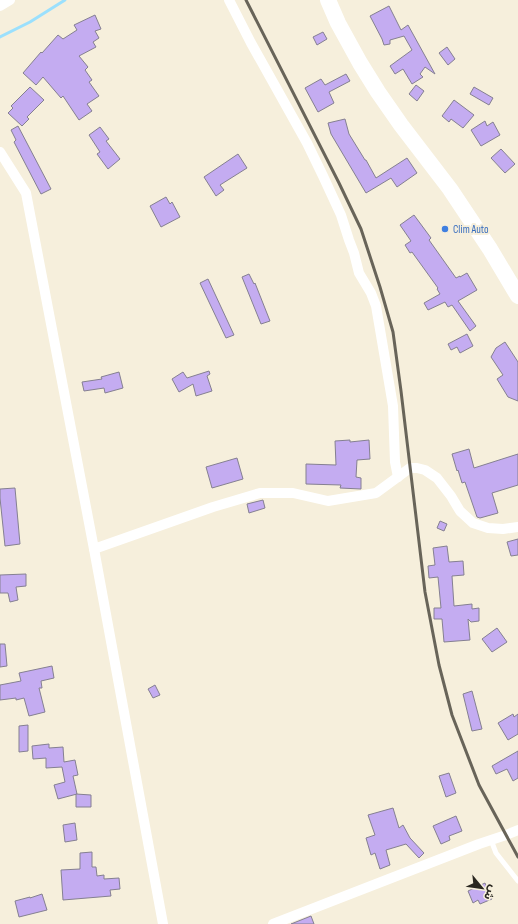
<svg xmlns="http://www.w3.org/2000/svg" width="518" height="924" font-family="'Sofia Sans Condensed','Noto Sans Arabic',sans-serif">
  <rect width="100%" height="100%" fill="#f6efdc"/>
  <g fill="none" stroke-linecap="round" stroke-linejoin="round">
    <path stroke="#9be0fd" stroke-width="3" d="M0 37 30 22 65 0"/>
  </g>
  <g fill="#c4acf1" stroke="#858091">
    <path d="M389 6 401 30 408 25 435 74 425 67 420 74 423 77 412 84 403 69 395 74 390 66 412 50 404 36 390 40V44L384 45 382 39 370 16Z"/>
    <path d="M95 15 101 29 95 31 99 38 93 42 96 47 79 56 88 67 85 70 92 80 89 82 99 96 87 104 92 111 79 120 63 96 61 98 43 77 36 85 23 73 41 52 42 53 58 35 63 39 77 30 74 25Z"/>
    <path d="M323 32 327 39 317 45 313 37Z"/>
    <path d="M447 47 455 59 448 65 439 53Z"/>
    <path d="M346 74 350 81 329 92 334 103 318 112 305 88 321 79 325 85Z"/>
    <path d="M416 85 424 91 417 101 409 94Z"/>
    <path d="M30 87 44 100 27 117 29 119 22 126 8 113 13 108 11 106Z"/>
    <path d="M474 87 493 98 489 105 470 94Z"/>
    <path d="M454 100 474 115 463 128 451 119 449 122 442 116Z"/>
    <path d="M345 119 349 134 365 160H366L376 178 407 158 417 173 397 187 391 178 366 193 331 134 328 123Z"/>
    <path d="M485 121 487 126 493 122 500 135 481 146 471 130Z"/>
    <path d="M18 126 51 189 41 194 14 142 16 140 11 130Z"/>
    <path d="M100 127 109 139 106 141 120 159 108 169 97 154 100 152 89 135Z"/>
    <path d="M501 149 515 164 505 173 491 158Z"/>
    <path d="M238 154 247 168 220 185 224 190 216 196 204 177Z"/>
    <path d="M166 197 170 204 172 202 180 217 161 227 150 206Z"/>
    <path d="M414 215 431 238 429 240 456 278 460 276V277L467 273 477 290 458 301 476 326 470 331 452 305 448 307 445 302 428 310 424 303 440 294 437 289 438 288 412 252 410 253 405 245 411 241 400 225Z"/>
    <path d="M249 274 254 284 255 283 270 321 261 324 242 277Z"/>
    <path d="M208 279 234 335 226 338 200 283Z"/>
    <path d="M467 334 473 346 460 353 457 347 451 350 448 344Z"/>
    <path d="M505 342 518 362V401L508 397 497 379 503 375 491 357 496 348Z"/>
    <path d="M209 371 210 374 207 376 212 391 196 396 193 384 179 392 172 379 183 372 187 378Z"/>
    <path d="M119 372 123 388 105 393 104 388 84 391 82 382 102 379 101 377Z"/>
    <path d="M350 440V442L369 440 370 459 357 460 356 477 361 478V489L340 488 341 485 306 484V464L336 465 335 441Z"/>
    <path d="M469 449 474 468 518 454V485L492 493 498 513 480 518 477 517 465 482 462 483 458 470 457 471 452 454Z"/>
    <path d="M237 458 243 479 212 488 206 467Z"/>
    <path d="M15 488 20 544 5 546 0 498V489Z"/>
    <path d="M263 500 265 508 249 513 247 504Z"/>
    <path d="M440 521 447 524 444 531 437 528Z"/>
    <path d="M518 539V555L511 556 507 542Z"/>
    <path d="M447 546 449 562 463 561 464 575 452 576 454 606 472 604V609L479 608V621L471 622 468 619 470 640 444 642 442 619H434V608H441L438 577 429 578 428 566 435 565 433 548Z"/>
    <path d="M26 574V586L16 587 18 600 10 602 8 593H0V575Z"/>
    <path d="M497 628 507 642 492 652 482 639Z"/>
    <path d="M0 644H5L7 666 0 667Z"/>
    <path d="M52 666 54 678 41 681 42 688H39L45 712 29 716 24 698 16 700V698L0 700V685L21 681 19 673Z"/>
    <path d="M155 685 160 695 153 698 148 689Z"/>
    <path d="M472 691 482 729 472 731 463 694Z"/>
    <path d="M513 714 514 717 518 714V734L508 740 498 723Z"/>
    <path d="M28 725V751L19 752V726Z"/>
    <path d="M49 744V748L63 747 64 762 75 760 78 775 73 776 77 794 58 799 54 785 65 782 62 767 46 768V758L33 759 32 746Z"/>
    <path d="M518 751V778L513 781 507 769 496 774 492 766Z"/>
    <path d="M449 773 456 793 446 797 439 776Z"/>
    <path d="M76 794 91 795V807H76Z"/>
    <path d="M393 808 399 828 403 825 410 838 424 853 419 858 406 844 386 850 390 865 380 869 375 853 371 855 366 838 375 835 368 815Z"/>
    <path d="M456 816 462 831 449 836 450 840 441 844 433 826Z"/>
    <path d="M75 823 77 840 65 842 63 825Z"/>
    <path d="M92 852V867H96L97 876 104 875V879L119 878 120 889 110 890 111 896 63 900 61 870 80 869V853Z"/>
    <path d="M485 883 492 899 480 904 478 900 473 903 468 891Z"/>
    <path d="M42 894 47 910 19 917 15 901 30 897V898Z"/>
    <path d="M311 916 314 924H291Z"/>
  </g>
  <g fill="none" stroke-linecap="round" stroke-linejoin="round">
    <path stroke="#fff" stroke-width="5" d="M491 840 496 853 518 881"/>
    <g stroke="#fff" stroke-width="10">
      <path d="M229 0 251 43 307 143 323 176 341 215 349 240 354 253 359 273 371 293 376 306 393 406 395 462 398 477"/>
      <path d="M0 6 10 0"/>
      <path d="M0 152 26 193 94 549 163 924"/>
      <path d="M94 549 213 507 260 493H293L328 501 376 493 410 468H417L425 470 437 478 451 496 460 511 473 523 488 528 503 529 518 527"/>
      <path d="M273 924 479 844 506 835 518 830"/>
    </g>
    <path stroke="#fff" stroke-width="16" d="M328 0 338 23 360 63 378 92 401 125 450 189 490 249 518 296"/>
    <path stroke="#686459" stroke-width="3" d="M246 0 339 183 361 229 380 287 393 332 401 391 425 592 439 665 452 715 479 785 518 857"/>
  </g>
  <circle fill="#3f7fe0" stroke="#f6efdc" stroke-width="1.5" cx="445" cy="229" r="4"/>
  <g text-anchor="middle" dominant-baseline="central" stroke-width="4" stroke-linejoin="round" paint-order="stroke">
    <g font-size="11" fill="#366cbe" stroke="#f6efdc" text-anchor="start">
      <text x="453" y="229">Clim Auto</text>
    </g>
  </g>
  <g transform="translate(482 888) rotate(119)" stroke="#f6efdc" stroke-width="3" paint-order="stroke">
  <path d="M0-3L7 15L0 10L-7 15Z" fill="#2a2720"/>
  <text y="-6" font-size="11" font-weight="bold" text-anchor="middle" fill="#2a2720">ش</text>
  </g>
</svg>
